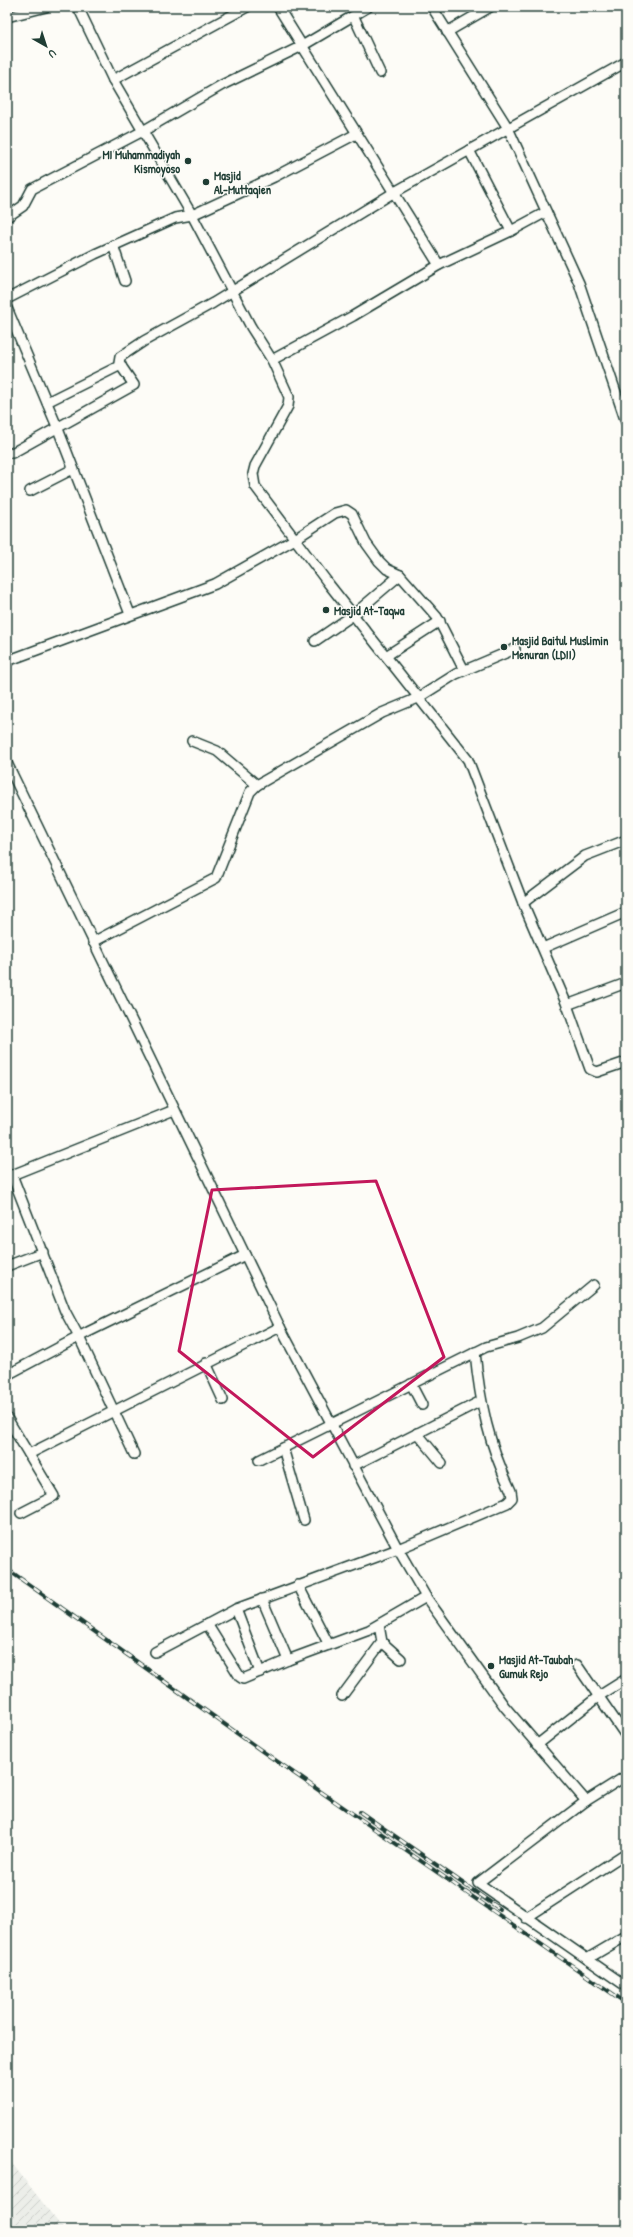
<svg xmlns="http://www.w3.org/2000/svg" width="633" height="2237" font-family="'Patrick Hand',sans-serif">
  <defs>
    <pattern id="industrial-furrows" width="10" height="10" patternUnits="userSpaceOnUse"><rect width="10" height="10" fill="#eceee9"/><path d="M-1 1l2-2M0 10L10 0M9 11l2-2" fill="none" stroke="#cacdc8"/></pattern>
  </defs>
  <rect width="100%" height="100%" fill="#fdfcf7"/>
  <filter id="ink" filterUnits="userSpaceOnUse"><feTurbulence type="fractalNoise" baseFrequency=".025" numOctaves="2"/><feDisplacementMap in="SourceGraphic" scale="8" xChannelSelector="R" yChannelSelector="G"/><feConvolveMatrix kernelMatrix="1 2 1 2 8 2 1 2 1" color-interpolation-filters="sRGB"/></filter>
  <g filter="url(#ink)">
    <path fill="url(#industrial-furrows)" d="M7 2157 64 2230H7Z"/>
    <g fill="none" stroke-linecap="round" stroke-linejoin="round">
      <g stroke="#1f3d34" stroke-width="12">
        <g id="minor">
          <path d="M78 7 113 80 192 215 251 327 272 360 289 397 288 406 255 466 253 474 255 486 328 583 468 760 523 903 567 1005 590 1069 597 1072 626 1062"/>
          <path d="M278 7 439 265"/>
          <path d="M432 7 508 128 579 283 626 422"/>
          <path d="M7 17 46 7"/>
          <path d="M354 17 380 73"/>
          <path d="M447 32 490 7"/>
          <path d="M113 80 247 7"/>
          <path d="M469 150 511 231"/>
          <path d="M7 217 23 206 32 189 143 131 222 85 302 46 368 7"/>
          <path d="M113 245 125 281"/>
          <path d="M7 299 95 254 175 218 192 215 274 177 356 134"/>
          <path d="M7 308 58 429 130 614"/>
          <path d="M272 360 353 316 439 265 511 231 546 212"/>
          <path d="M47 402 121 365"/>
          <path d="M12 453 134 385 119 363 120 357 144 341 213 303 393 193 626 62"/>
          <path d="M30 491 73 469"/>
          <path d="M315 641 353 615 400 575"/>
          <path d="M386 656 440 621"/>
          <path d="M7 661 215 584 295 539 335 513 346 510 352 514 366 543 379 561 387 569 400 575 437 617 464 670"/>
          <path d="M192 741 217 751 257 785 382 713 418 698 456 674 515 649"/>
          <path d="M7 763 280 1327 398 1549 426 1597 505 1707 586 1801"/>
          <path d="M523 903 585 856 626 840"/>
          <path d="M93 942 216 878 250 792 257 785"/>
          <path d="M543 948 626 912"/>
          <path d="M567 1005 626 983"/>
          <path d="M12 1175 65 1311 79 1337 134 1454"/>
          <path d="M7 1177 174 1110"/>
          <path d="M7 1266 43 1252"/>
          <path d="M206 1363 223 1400"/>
          <path d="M7 1375 88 1332 245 1255"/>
          <path d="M411 1384 422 1405"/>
          <path d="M7 1418 54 1496 21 1513"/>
          <path d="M417 1433 442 1463"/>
          <path d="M283 1448 304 1520"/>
          <path d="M29 1454 280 1327"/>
          <path d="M259 1460 486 1347 518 1338 542 1328 594 1285"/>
          <path d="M353 1466 481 1401"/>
          <path d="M298 1585 329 1645"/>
          <path d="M262 1599 288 1660"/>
          <path d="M236 1609 260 1672"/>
          <path d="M207 1624 240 1677 243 1679 288 1660 369 1630 426 1597"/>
          <path d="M382 1642 401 1659"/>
          <path d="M155 1652 236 1609 398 1549 507 1503 512 1498 511 1491C489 1445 480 1404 475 1352"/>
          <path d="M577 1665 626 1736"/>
          <path d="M342 1696 382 1642 379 1625"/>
          <path d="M537 1745 599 1696 626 1679"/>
          <path d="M626 1776 586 1801 478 1883 626 1986"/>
          <path d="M526 1918 626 1853"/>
          <path d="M587 1959 626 1936"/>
        </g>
      </g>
      <use href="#minor" stroke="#fdfcf7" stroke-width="9"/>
      <g stroke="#1f3d34" stroke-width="4">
        <g id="rail">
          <path d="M7 1569 262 1751 626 2003"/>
          <path d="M360 1812 500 1909"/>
        </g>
      </g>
      <use href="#rail" stroke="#fdfcf7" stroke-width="2.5" stroke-dasharray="8" stroke-linecap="butt"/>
    </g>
  </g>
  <path fill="none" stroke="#c2185b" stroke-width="3" stroke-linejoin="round" d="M376 1181 444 1357 313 1457 179 1351 212 1190Z"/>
  <g fill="#1f3d34" stroke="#fdfcf7" stroke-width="1.5">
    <circle cx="188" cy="161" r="4"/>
    <circle cx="206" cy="182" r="4"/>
    <circle cx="326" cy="610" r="4"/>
    <circle cx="504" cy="647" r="4"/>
    <circle cx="491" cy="1666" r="4"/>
  </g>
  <g text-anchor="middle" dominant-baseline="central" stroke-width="3" stroke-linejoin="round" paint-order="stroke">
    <g font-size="12" font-weight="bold" fill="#1f3d34" stroke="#fdfcf7" text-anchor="start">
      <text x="180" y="154" text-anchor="end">MI Muhammadiyah<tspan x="180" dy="14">Kismoyoso</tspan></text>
      <text x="214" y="175">Masjid<tspan x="214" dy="14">Al-Muttaqien</tspan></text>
      <text x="334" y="610">Masjid At-Taqwa</text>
      <text x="512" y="640">Masjid Baitul Muslimin<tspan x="512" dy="14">Menuran (LDII)</tspan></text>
      <text x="499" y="1659">Masjid At-Taubah<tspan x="499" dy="14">Gumuk Rejo</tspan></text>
    </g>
  </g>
  <rect width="633" height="2237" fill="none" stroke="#fdfcf7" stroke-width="24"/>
  <rect x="12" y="12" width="609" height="2213" fill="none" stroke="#1f3d34" stroke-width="1.5" filter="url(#ink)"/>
  <g transform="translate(46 46) rotate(141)" stroke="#fdfcf7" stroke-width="3" paint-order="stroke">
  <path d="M0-3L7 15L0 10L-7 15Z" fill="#1f3d34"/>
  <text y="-6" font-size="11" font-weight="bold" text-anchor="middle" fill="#1f3d34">U</text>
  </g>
</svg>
